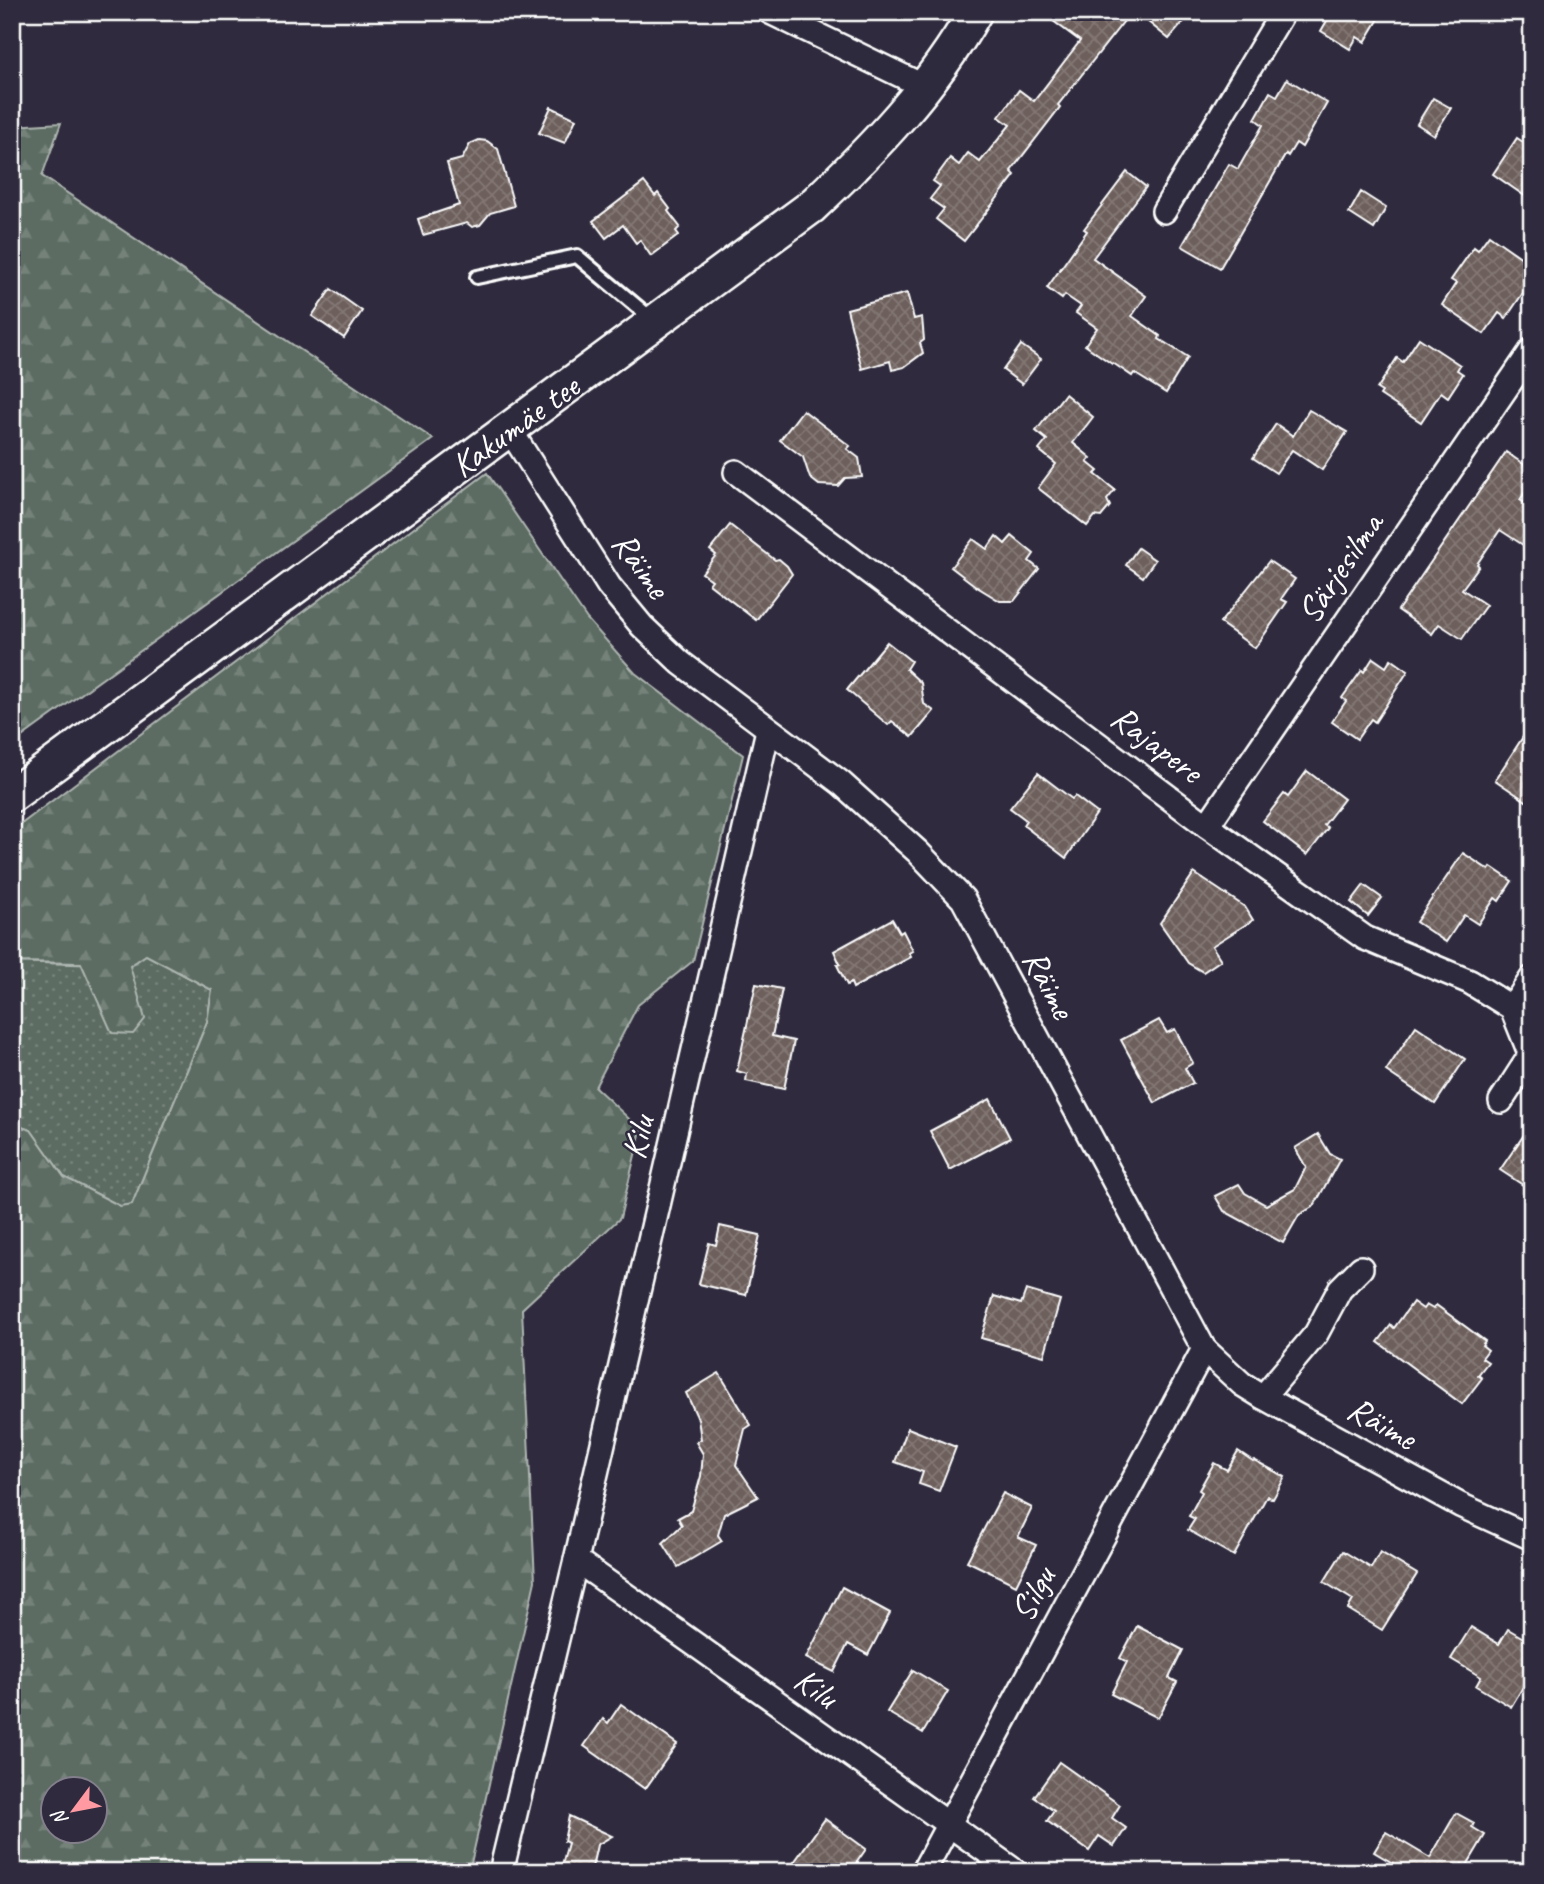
<svg xmlns="http://www.w3.org/2000/svg" width="1544" height="1884" font-family="Caveat,sans-serif">
  <defs>
    <pattern id="grass-dots" width="8" height="8" patternUnits="userSpaceOnUse" patternTransform="scale(1.75)"><rect width="8" height="8" fill="#5c6c63"/><path d="M2 2h.1M6 6h.1" fill="none" stroke="#74827a" stroke-width="1.8" stroke-linecap="round"/></pattern>
    <pattern id="forest-firs" width="22" height="20" patternUnits="userSpaceOnUse" patternTransform="scale(1.75)"><rect width="22" height="20" fill="#5c6c63"/><path d="M5 1l3.5 6h-7zM16 11l3.5 6h-7z" fill="#74827a"/></pattern>
    <pattern id="building-cross-hatch" width="8" height="8" patternUnits="userSpaceOnUse" patternTransform="scale(1.75)"><rect width="8" height="8" fill="#6d5f5b"/><path d="M0 0l8 8M0 8l8-8" fill="none" stroke="#837774"/></pattern>
  </defs>
  <rect width="100%" height="100%" fill="#2f2a3d"/>
  <filter id="ink" filterUnits="userSpaceOnUse"><feTurbulence type="fractalNoise" baseFrequency=".0143" numOctaves="2"/><feDisplacementMap in="SourceGraphic" scale="14" xChannelSelector="R" yChannelSelector="G"/><feConvolveMatrix kernelMatrix="1 2 1 2 8 2 1 2 1" color-interpolation-filters="sRGB"/></filter>
  <g filter="url(#ink)">
    <path fill="url(#grass-dots)" stroke="#aeb6b1" stroke-width="2" d="M146 954 212 990 207 1022 132 1205 120 1206 64 1177 31 1130 12 1124V962L130 966Z"/>
    <g fill="url(#forest-firs)" stroke="#aeb6b1" stroke-width="2" fill-rule="evenodd">
      <path d="M61 123 42 176 433 439 12 744V126Z"/>
      <path d="M487 473 587 619 635 673 743 755 693 961 638 1005 595 1087 641 1130 620 1218 522 1309 535 1581 469 1872H12V1124L31 1130 64 1177 120 1206 132 1204 207 1022 212 990 146 955 130 966 145 1019 133 1034 112 1033 81 963 12 962V831ZM52 1790H94V1832H52Z"/>
    </g>
    <g fill="url(#building-cross-hatch)" stroke="#fff" stroke-width="2">
      <path d="M1041 12H1131L1058 105 1060 107 1011 171 1015 175 964 241 936 219 944 209 930 199 940 186 933 181 950 158 959 165 968 153 980 162 1010 125 999 117 1019 90 1034 101 1080 41Z"/>
      <path d="M1136 12H1192L1169 39Z"/>
      <path d="M1332 12H1383L1365 42 1357 37 1350 49 1321 31Z"/>
      <path d="M1287 79 1327 103 1302 147 1296 143 1288 156 1286 154 1220 268 1182 246 1229 164 1238 169 1263 125 1255 119 1270 92 1277 96Z"/>
      <path d="M1433 98 1451 108 1434 135 1417 124Z"/>
      <path d="M551 107 576 119 565 143 539 133Z"/>
      <path d="M1517 138 1532 148V201L1493 174Z"/>
      <path d="M479 140 487 141 498 149 514 206 490 213 480 225 472 227 467 223 423 235 418 219 459 205 447 163 462 159 470 144Z"/>
      <path d="M1127 172 1146 187 1093 258 1146 296 1132 316 1160 336 1159 339 1188 357 1166 393 1134 373 1132 376 1113 363 1112 364 1085 345 1097 328 1076 313 1081 306 1065 295 1062 299 1047 288 1087 231 1084 229Z"/>
      <path d="M644 182 655 196 658 193 670 209 668 211 680 227 676 231 679 235 651 256 640 240 636 243 623 225 606 238 593 221Z"/>
      <path d="M1361 192 1386 208 1374 229 1349 213Z"/>
      <path d="M1489 235 1532 265 1522 279 1529 284 1506 318 1499 313 1484 334 1442 305 1456 283 1451 280 1474 247 1478 250Z"/>
      <path d="M331 289 362 311 344 338 312 316Z"/>
      <path d="M907 293 914 319 922 317 924 340 920 343 923 353 904 367 892 370 890 361 862 369 847 309Z"/>
      <path d="M1419 338 1460 365 1457 370 1463 374 1448 397 1441 392 1421 422 1380 395 1382 392 1377 389 1397 358 1403 362Z"/>
      <path d="M1021 345 1041 359 1022 384 1003 370Z"/>
      <path d="M1065 394 1093 417 1073 443 1091 458 1087 462 1098 471 1095 474 1115 490 1107 500 1110 506 1101 517 1095 516 1087 526 1038 488 1056 464 1039 450 1047 440 1036 431Z"/>
      <path d="M803 410 850 446 847 449 859 458 862 477 845 478 838 486 819 485 810 478 803 457 780 440Z"/>
      <path d="M1309 410 1347 432 1322 470 1292 450 1276 473 1253 458 1276 424 1293 436Z"/>
      <path d="M1506 452 1532 470V482L1520 500 1532 508V532L1523 545 1500 530 1477 564 1479 566 1462 589 1486 605 1462 639 1439 624 1432 634 1398 610Z"/>
      <path d="M730 525 775 560 779 559 787 566 792 574 756 620 709 584 712 580 702 573 716 555 710 550Z"/>
      <path d="M996 536 1005 544 1012 536 1034 554 1029 561 1039 569 1014 601H1000L977 587 951 567 973 539 987 549Z"/>
      <path d="M1138 548 1155 560 1143 577 1126 565Z"/>
      <path d="M1269 561 1295 579 1281 599 1287 602 1255 648 1220 623Z"/>
      <path d="M887 642 911 661 906 669 921 683 924 704 934 711 912 737 892 721 888 725 847 690Z"/>
      <path d="M1373 658 1386 667 1391 659 1408 671 1375 722 1371 719 1357 739 1332 722 1346 701 1342 698 1362 670 1364 672Z"/>
      <path d="M1532 723V805L1495 780Z"/>
      <path d="M1307 771 1344 799 1324 825 1328 828 1307 855 1263 821 1284 794 1288 797Z"/>
      <path d="M1038 773 1072 799 1075 796 1097 813 1066 858 1023 825 1026 820 1010 808Z"/>
      <path d="M1463 853 1489 870 1491 867 1512 881 1499 901 1495 898 1478 924 1464 915 1446 942 1416 922Z"/>
      <path d="M1194 873 1245 907 1253 920 1212 946 1221 960 1203 972 1188 963 1160 923Z"/>
      <path d="M1364 885 1382 898 1368 916 1351 902Z"/>
      <path d="M892 919 900 933 903 931 913 951 909 953 911 957 853 988 851 983 847 985 837 965 840 964 834 951Z"/>
      <path d="M756 984 782 989 772 1036 794 1041 784 1089 746 1081 747 1074 737 1071Z"/>
      <path d="M1159 1020 1167 1033 1175 1029 1193 1063 1185 1068 1193 1083 1155 1103 1121 1040Z"/>
      <path d="M1416 1026 1465 1059 1435 1104 1386 1071Z"/>
      <path d="M990 1099 1010 1138 950 1170 930 1131Z"/>
      <path d="M1532 1123V1191L1500 1170Z"/>
      <path d="M1318 1134 1330 1154 1340 1159 1314 1206 1299 1215 1283 1243 1224 1211 1215 1196 1239 1184 1245 1193 1266 1205 1295 1189 1306 1167 1295 1148Z"/>
      <path d="M720 1226 760 1235 746 1295 699 1284 709 1243 716 1245Z"/>
      <path d="M1026 1290 1060 1300 1044 1356 981 1338 994 1296 1021 1304Z"/>
      <path d="M1413 1302 1423 1309 1426 1305 1433 1309 1436 1305 1485 1341 1482 1345 1488 1350 1482 1358 1488 1362 1478 1375 1482 1378 1462 1404 1378 1342 1391 1325 1394 1328Z"/>
      <path d="M719 1373 751 1425 745 1429 736 1465 758 1497 724 1514 718 1535 722 1541 678 1567 663 1543 682 1525 678 1518 691 1511 701 1476 703 1454 696 1442 701 1439 698 1419 686 1393Z"/>
      <path d="M908 1428 956 1447 939 1491 919 1484 923 1472 895 1462Z"/>
      <path d="M1238 1451 1253 1461 1254 1460 1285 1477 1273 1499 1267 1496 1234 1556 1188 1530 1195 1519 1189 1516 1202 1492 1199 1490 1214 1463 1227 1470Z"/>
      <path d="M1003 1493 1032 1508 1018 1537 1036 1545 1016 1585 967 1561Z"/>
      <path d="M1343 1551 1371 1568 1380 1552 1417 1574 1382 1630 1348 1609 1353 1600 1324 1582Z"/>
      <path d="M842 1587 890 1613 868 1655 848 1644 834 1672 806 1658Z"/>
      <path d="M1137 1626 1183 1650 1169 1678 1177 1682 1158 1718 1111 1694 1127 1662 1120 1658Z"/>
      <path d="M1471 1627 1499 1644 1508 1629 1532 1643V1672L1511 1707 1476 1686 1481 1677 1451 1659Z"/>
      <path d="M913 1670 948 1691 923 1733 887 1712Z"/>
      <path d="M621 1704 677 1744 645 1789 584 1746 603 1719 608 1723Z"/>
      <path d="M1059 1762 1120 1805 1112 1818 1126 1828 1114 1846 1099 1836 1089 1851 1047 1821 1054 1811 1034 1797Z"/>
      <path d="M1456 1813 1474 1823 1472 1827 1485 1835 1466 1867 1462 1864 1457 1872H1408L1374 1852 1386 1832 1430 1858Z"/>
      <path d="M569 1816 612 1836 597 1845 591 1872H560L568 1843 564 1841Z"/>
      <path d="M825 1819 866 1849 850 1872H787Z"/>
    </g>
    <g fill="none" stroke-linecap="round" stroke-linejoin="round">
      <g stroke="#fff" stroke-width="18">
        <path id="lane" d="M477 277 577 256 653 320"/>
      </g>
      <g stroke="#fff" stroke-width="28">
        <g id="street">
          <path d="M770 12 925 87"/>
          <path d="M1164 211 1283 12"/>
          <path d="M510 430 609 586 642 626 681 663 841 783 918 852 963 899 1204 1349 1242 1384 1263 1397 1460 1505 1532 1538"/>
          <path d="M736 472 1207 826 1365 938 1470 982 1512 1008 1532 1058"/>
          <path d="M1207 826 1532 350"/>
          <path d="M1512 1008 1532 978"/>
          <path d="M1501 1101 1530 1056"/>
          <path d="M1263 1397 1316 1334 1340 1289 1361 1268"/>
          <path d="M576 1560 1016 1872"/>
          <path d="M501 1872 576 1560 768 730"/>
          <path d="M923 1872 1204 1349"/>
        </g>
      </g>
      <g stroke="#fff" stroke-width="38">
        <path id="secondary" d="M12 795 811 207C873 149 933 87 975 12"/>
      </g>
      <use href="#lane" stroke="#2f2a3d" stroke-width="12"/>
      <use href="#street" stroke="#2f2a3d" stroke-width="23"/>
      <use href="#secondary" stroke="#2f2a3d" stroke-width="33"/>
    </g>
  </g>
  <g text-anchor="middle" dominant-baseline="central" stroke-width="5" stroke-linejoin="round" paint-order="stroke">
    <g font-size="35" fill="#fff" stroke="#2f2a3d">
      <text transform="translate(515 426) rotate(-36)">Kakumäe tee</text>
      <text transform="translate(641 565) rotate(54)">Räime</text>
      <text transform="translate(1340 568) rotate(-56)">Särjesilma</text>
      <text transform="translate(1157 744) rotate(37)">Rajapere</text>
      <text transform="translate(1049 984) rotate(62)">Räime</text>
      <text transform="translate(638 1137) rotate(-77)">Kilu</text>
      <text transform="translate(1382 1423) rotate(29)">Räime</text>
      <text transform="translate(1033 1594) rotate(-62)">Silgu</text>
      <text transform="translate(816 1688) rotate(35)">Kilu</text>
    </g>
  </g>
  <rect width="1544" height="1884" fill="none" stroke="#2f2a3d" stroke-width="42"/>
  <rect x="21" y="21" width="1502" height="1842" fill="none" stroke="#fff" stroke-width="2.5" filter="url(#ink)"/>
  <g transform="translate(74 1810) rotate(238)"><circle r="33" fill="#2f2a3d" stroke="#827f8b" stroke-width="2"/>
  <path d="M0-5L12 26L0 18L-12 26Z" fill="#ff9aa2"/>
  <text y="-10" font-size="19" font-weight="bold" text-anchor="middle" fill="#ffffff">N</text>
  </g>
</svg>
